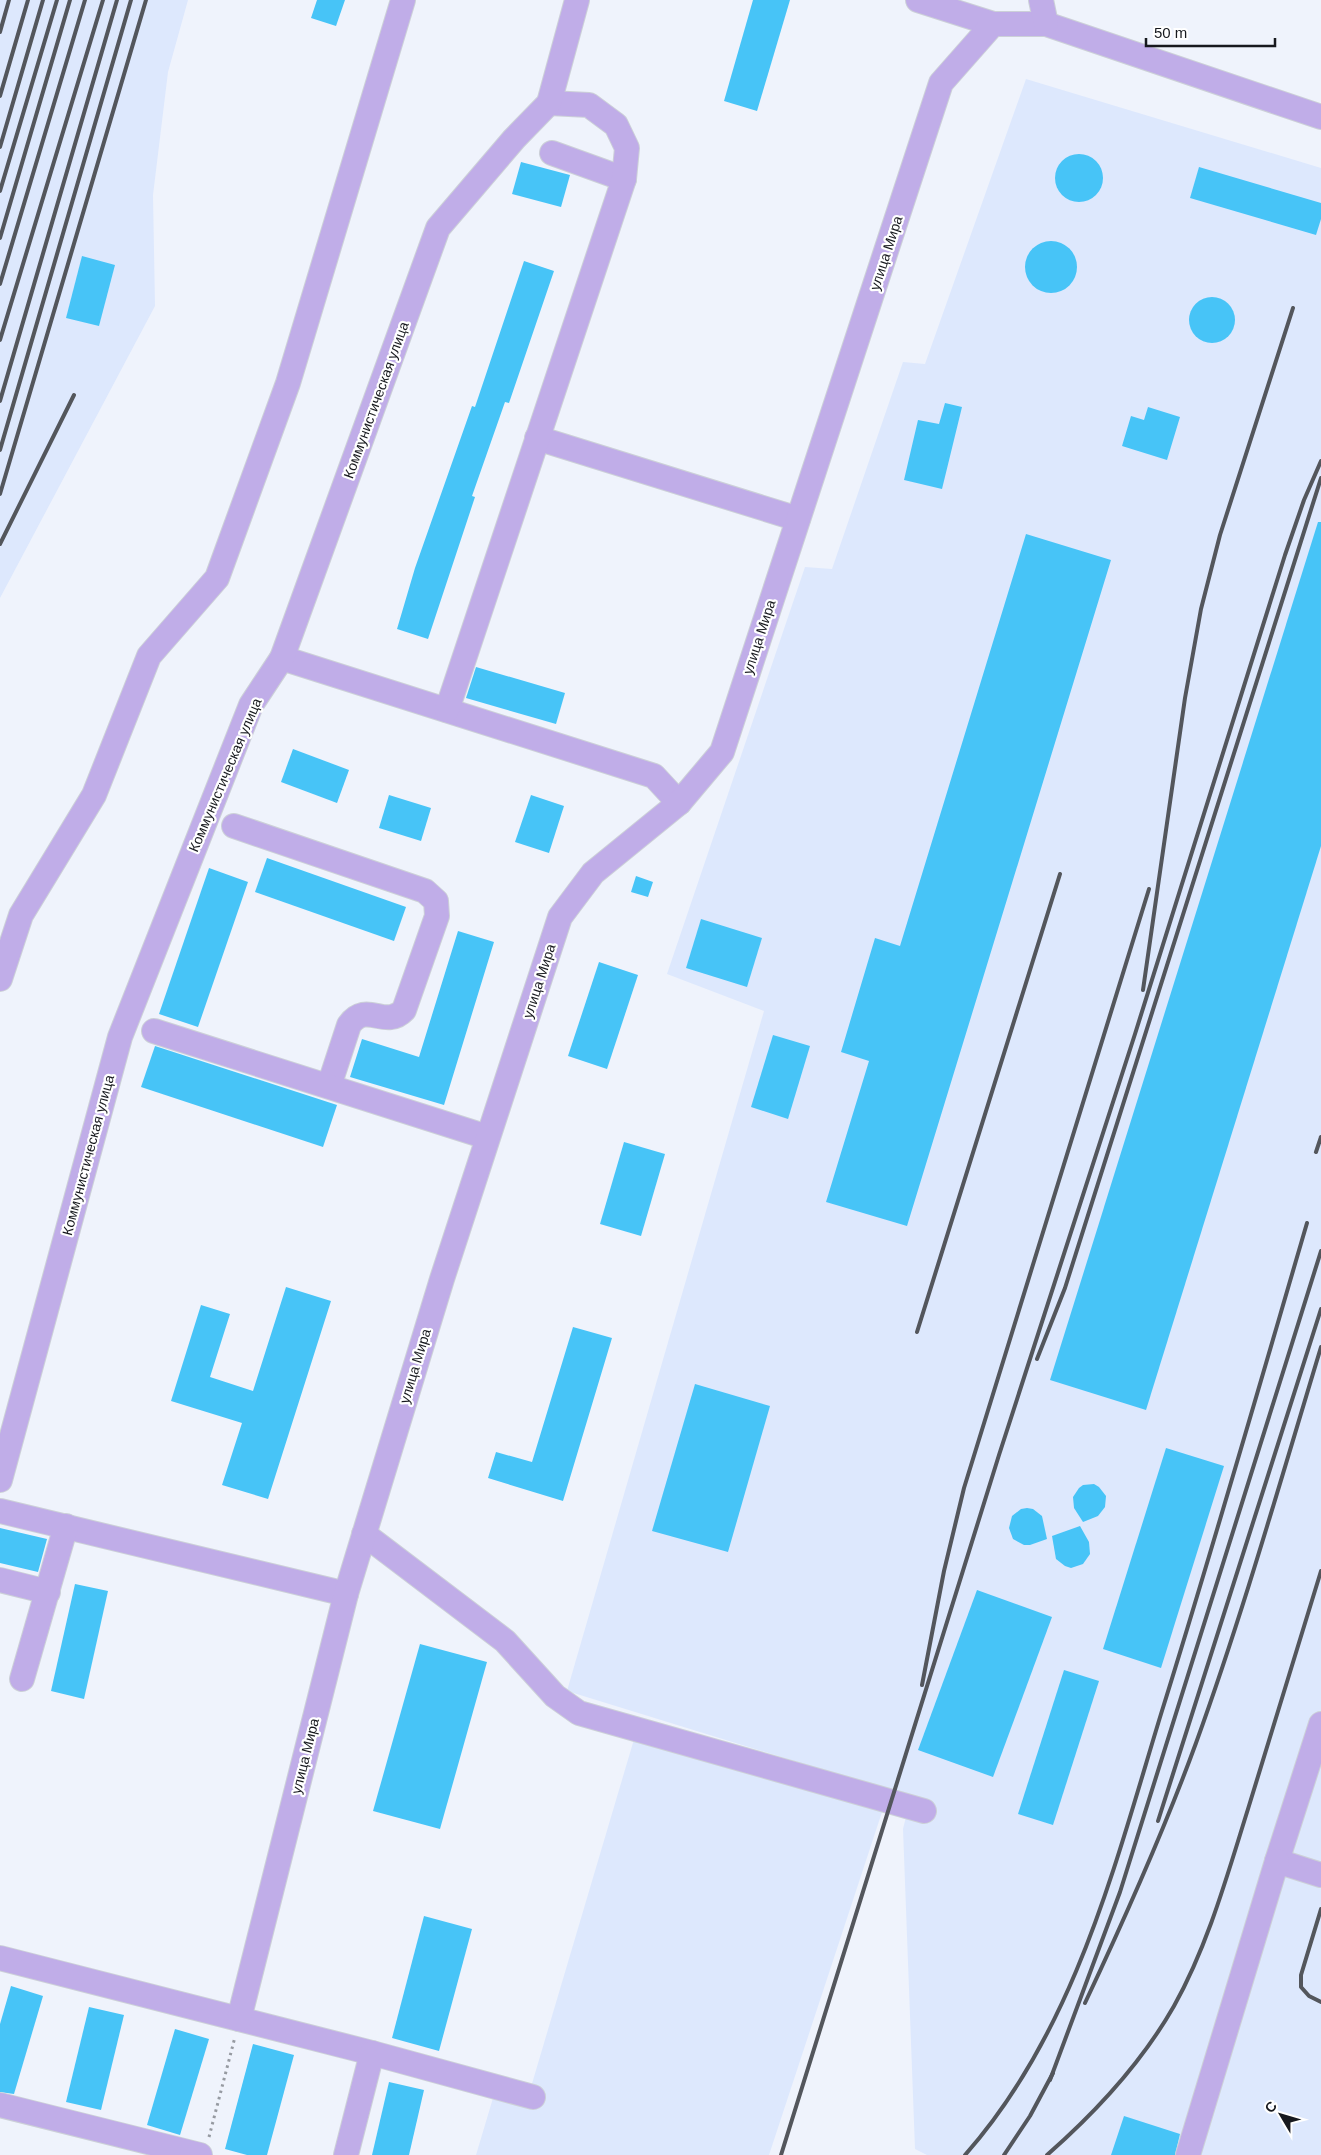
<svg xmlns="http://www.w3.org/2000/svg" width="1321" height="2155" font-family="Arial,sans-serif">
  <rect width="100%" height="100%" fill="#eff3fc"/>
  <g fill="#dde8fd">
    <path d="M0 0H188L168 72 153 195 155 306 0 598Z"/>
    <path d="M1026 79 1321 168V2155H927L915 2149 903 1829 911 1797 567 1691 764 1011 667 974 805 567 832 569 903 362 925 364Z"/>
    <path d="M635 1736 884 1806 769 2155H476L499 2078 531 2087Z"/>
  </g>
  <g fill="#47c4f7">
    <path d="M317 0H345L336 26 311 18Z"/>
    <path d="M753 0H790L757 111 724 101Z"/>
    <circle cx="1079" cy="178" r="24"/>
    <path d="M521 162 570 175 561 207 512 194Z"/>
    <path d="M1199 167 1321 203V219L1316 235 1190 198Z"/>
    <circle cx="1051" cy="267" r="26"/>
    <path d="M82 256 115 265 99 326 66 318Z"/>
    <path d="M524 261 554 271 509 403 505 402 472 496 475 497 428 639 397 629 415 568 472 406 475 407Z"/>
    <circle cx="1212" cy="320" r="23"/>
    <path d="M945 403 962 407 942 489 904 480 918 420 939 424Z"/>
    <path d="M1148 407 1180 417 1167 460 1122 446 1131 416 1144 420Z"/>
    <path d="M1318 522H1321V846L1146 1410 1050 1380Z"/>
    <path d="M1026 534 1111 560 907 1226 826 1202 869 1061 841 1052 875 938 900 946Z"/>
    <path d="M476 667 565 693 556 724 466 698Z"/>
    <path d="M293 749 349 770 337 803 281 782Z"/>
    <path d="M389 795 431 808 421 841 379 828Z"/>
    <path d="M531 795 564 806 549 853 515 842Z"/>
    <path d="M267 858 406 907 394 941 255 892Z"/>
    <path d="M209 868 248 882 198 1027 159 1014Z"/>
    <path d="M636 876 653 882 648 897 631 892Z"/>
    <path d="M701 919 762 938 747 987 686 968Z"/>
    <path d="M458 931 494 942 444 1105 350 1077 362 1039 419 1057Z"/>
    <path d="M599 962 638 975 607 1069 568 1056Z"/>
    <path d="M773 1035 810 1046 788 1119 751 1107Z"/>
    <path d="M155 1046 337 1105 323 1147 141 1087Z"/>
    <path d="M624 1142 665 1154 641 1236 600 1224Z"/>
    <path d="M286 1287 331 1301 268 1499 222 1485 242 1423 171 1401 201 1305 230 1314 210 1377 253 1391Z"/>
    <path d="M573 1327 612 1338 563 1501 488 1478 496 1452 532 1462Z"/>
    <path d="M695 1384 770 1406 728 1552 652 1531Z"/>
    <path d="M1166 1448 1224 1466 1161 1668 1103 1649Z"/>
    <path d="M1094 1484 1099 1487 1106 1496 1105 1507 1098 1516 1083 1522 1074 1508 1073 1497 1079 1488 1083 1485Z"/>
    <path d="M1027 1508 1033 1509 1042 1516 1047 1539 1030 1545H1024L1013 1539 1009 1528 1012 1516 1021 1509Z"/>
    <path d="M1080 1526 1089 1542 1090 1554 1083 1564 1071 1568 1065 1566 1056 1559 1052 1536Z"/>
    <path d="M0 1528 47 1539 38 1572 0 1563Z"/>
    <path d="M75 1584 108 1591 84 1699 51 1691Z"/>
    <path d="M977 1590 1052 1617 993 1777 918 1750Z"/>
    <path d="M420 1644 487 1662 440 1829 373 1811Z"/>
    <path d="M1064 1670 1099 1681 1053 1825 1018 1814Z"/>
    <path d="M424 1916 472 1929 439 2051 392 2038Z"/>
    <path d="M11 1986 43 1996 14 2094 0 2092V2024Z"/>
    <path d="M89 2007 124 2015 101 2110 66 2102Z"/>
    <path d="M175 2029 209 2039 180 2135 147 2125Z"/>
    <path d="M253 2044 294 2055 267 2155H247L225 2149Z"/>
    <path d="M389 2082 424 2090 409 2155H372Z"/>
    <path d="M1124 2116 1180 2134 1175 2155H1111Z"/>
  </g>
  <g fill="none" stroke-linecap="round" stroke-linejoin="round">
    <g stroke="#ccd0d8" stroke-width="26">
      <g id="minor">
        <path d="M918 0 993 24H1046L1321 117"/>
        <path d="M1041 0 1046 24"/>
        <path d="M552 153 624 179"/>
        <path d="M537 438 798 519"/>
        <path d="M282 658 654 776 679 803"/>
        <path d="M447 710 624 179 627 148 616 125 589 105 549 103"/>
        <path d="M234 826 425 891 436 901 437 916 404 1010C385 1030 367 1000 349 1025L329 1086"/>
        <path d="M0 979 21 915 94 795 149 656 217 578 288 383 403 0"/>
        <path d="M154 1031 487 1137"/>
        <path d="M0 1480 120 1037 251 705 282 658 438 228 514 139 549 103 577 0"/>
        <path d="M0 1511 346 1594"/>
        <path d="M364 1534 505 1641 555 1696 579 1713 924 1811"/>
        <path d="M0 1580 48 1592"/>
        <path d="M22 1679 66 1526"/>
        <path d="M1321 1724 1277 1861 1321 1875"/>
        <path d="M0 1958 372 2053 533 2097"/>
        <path d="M239 2019 346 1594 442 1279 560 917 593 873 679 803 722 752 941 83 993 24"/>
        <path d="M0 2105 200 2155"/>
        <path d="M346 2155 372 2053"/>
        <path d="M1188 2155 1277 1861"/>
      </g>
    </g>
    <path stroke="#969aa1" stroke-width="3" stroke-dasharray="2.5 4" stroke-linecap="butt" d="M209 2137 235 2037"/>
    <use href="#minor" stroke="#c0ade8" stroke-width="24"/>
    <g stroke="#53565c" stroke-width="4">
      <path d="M0 32 9 0"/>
      <path d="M0 96 28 0"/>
      <path d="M0 147 43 0"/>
      <path d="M0 191 57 0"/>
      <path d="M0 238 70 0"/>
      <path d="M0 284 85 0"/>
      <path d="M0 340 103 0"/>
      <path d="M0 401 117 0"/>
      <path d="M0 450 131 0"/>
      <path d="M0 494 146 0"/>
      <path d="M0 544 74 395"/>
      <path d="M1143 990 1185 698 1201 609 1220 535 1293 308"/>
      <path d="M1316 1152 1321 1137"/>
      <path d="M917 1332 1060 874"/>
      <path d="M1037 1359 1065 1288 1321 478"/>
      <path d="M922 1685 944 1571 964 1488 1149 889"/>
      <path d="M1158 1821 1321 1309"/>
      <path d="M1321 1909 1301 1975V1987L1309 1996 1321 2002"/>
      <path d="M1085 2003C1125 1918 1164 1831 1196 1743 1243 1613 1281 1479 1321 1347"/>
      <path d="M1050 2080 1120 1892 1321 1251"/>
      <path d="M781 2155 999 1455 1135 1034 1285 555 1304 500 1321 461"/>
      <path d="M965 2155C1074 2032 1114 1868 1161 1714 1212 1551 1259 1387 1307 1223"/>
      <path d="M1004 2155 1030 2116 1053 2073"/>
      <path d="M1047 2155C1096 2112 1141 2064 1174 2006 1208 1945 1227 1876 1248 1809 1272 1730 1297 1650 1321 1571"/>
    </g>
  </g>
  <g text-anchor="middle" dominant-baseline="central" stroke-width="4.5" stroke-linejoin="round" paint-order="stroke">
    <g font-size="14" fill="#17191e" stroke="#fff">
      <text transform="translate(886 253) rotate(-72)">улица Мира</text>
      <text transform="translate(376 400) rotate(-70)">Коммунистическая улица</text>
      <text transform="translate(759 637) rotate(-72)">улица Мира</text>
      <text transform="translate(225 775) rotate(-67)">Коммунистическая улица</text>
      <text transform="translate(539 981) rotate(-72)">улица Мира</text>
      <text transform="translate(88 1155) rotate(-75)">Коммунистическая улица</text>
      <text transform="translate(415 1366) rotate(-73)">улица Мира</text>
      <text transform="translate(305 1756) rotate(-76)">улица Мира</text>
    </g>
  </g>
  <g transform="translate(1281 2115) rotate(308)" stroke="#ffffff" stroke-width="4" paint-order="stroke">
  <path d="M0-4L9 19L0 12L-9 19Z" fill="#17191e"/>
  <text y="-8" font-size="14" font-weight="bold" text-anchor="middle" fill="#17191e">С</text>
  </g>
  <path d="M1146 38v8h129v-8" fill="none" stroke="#17191e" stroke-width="2.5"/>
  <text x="1154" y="38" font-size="15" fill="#17191e" stroke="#ffffff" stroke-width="4" paint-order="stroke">50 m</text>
</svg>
